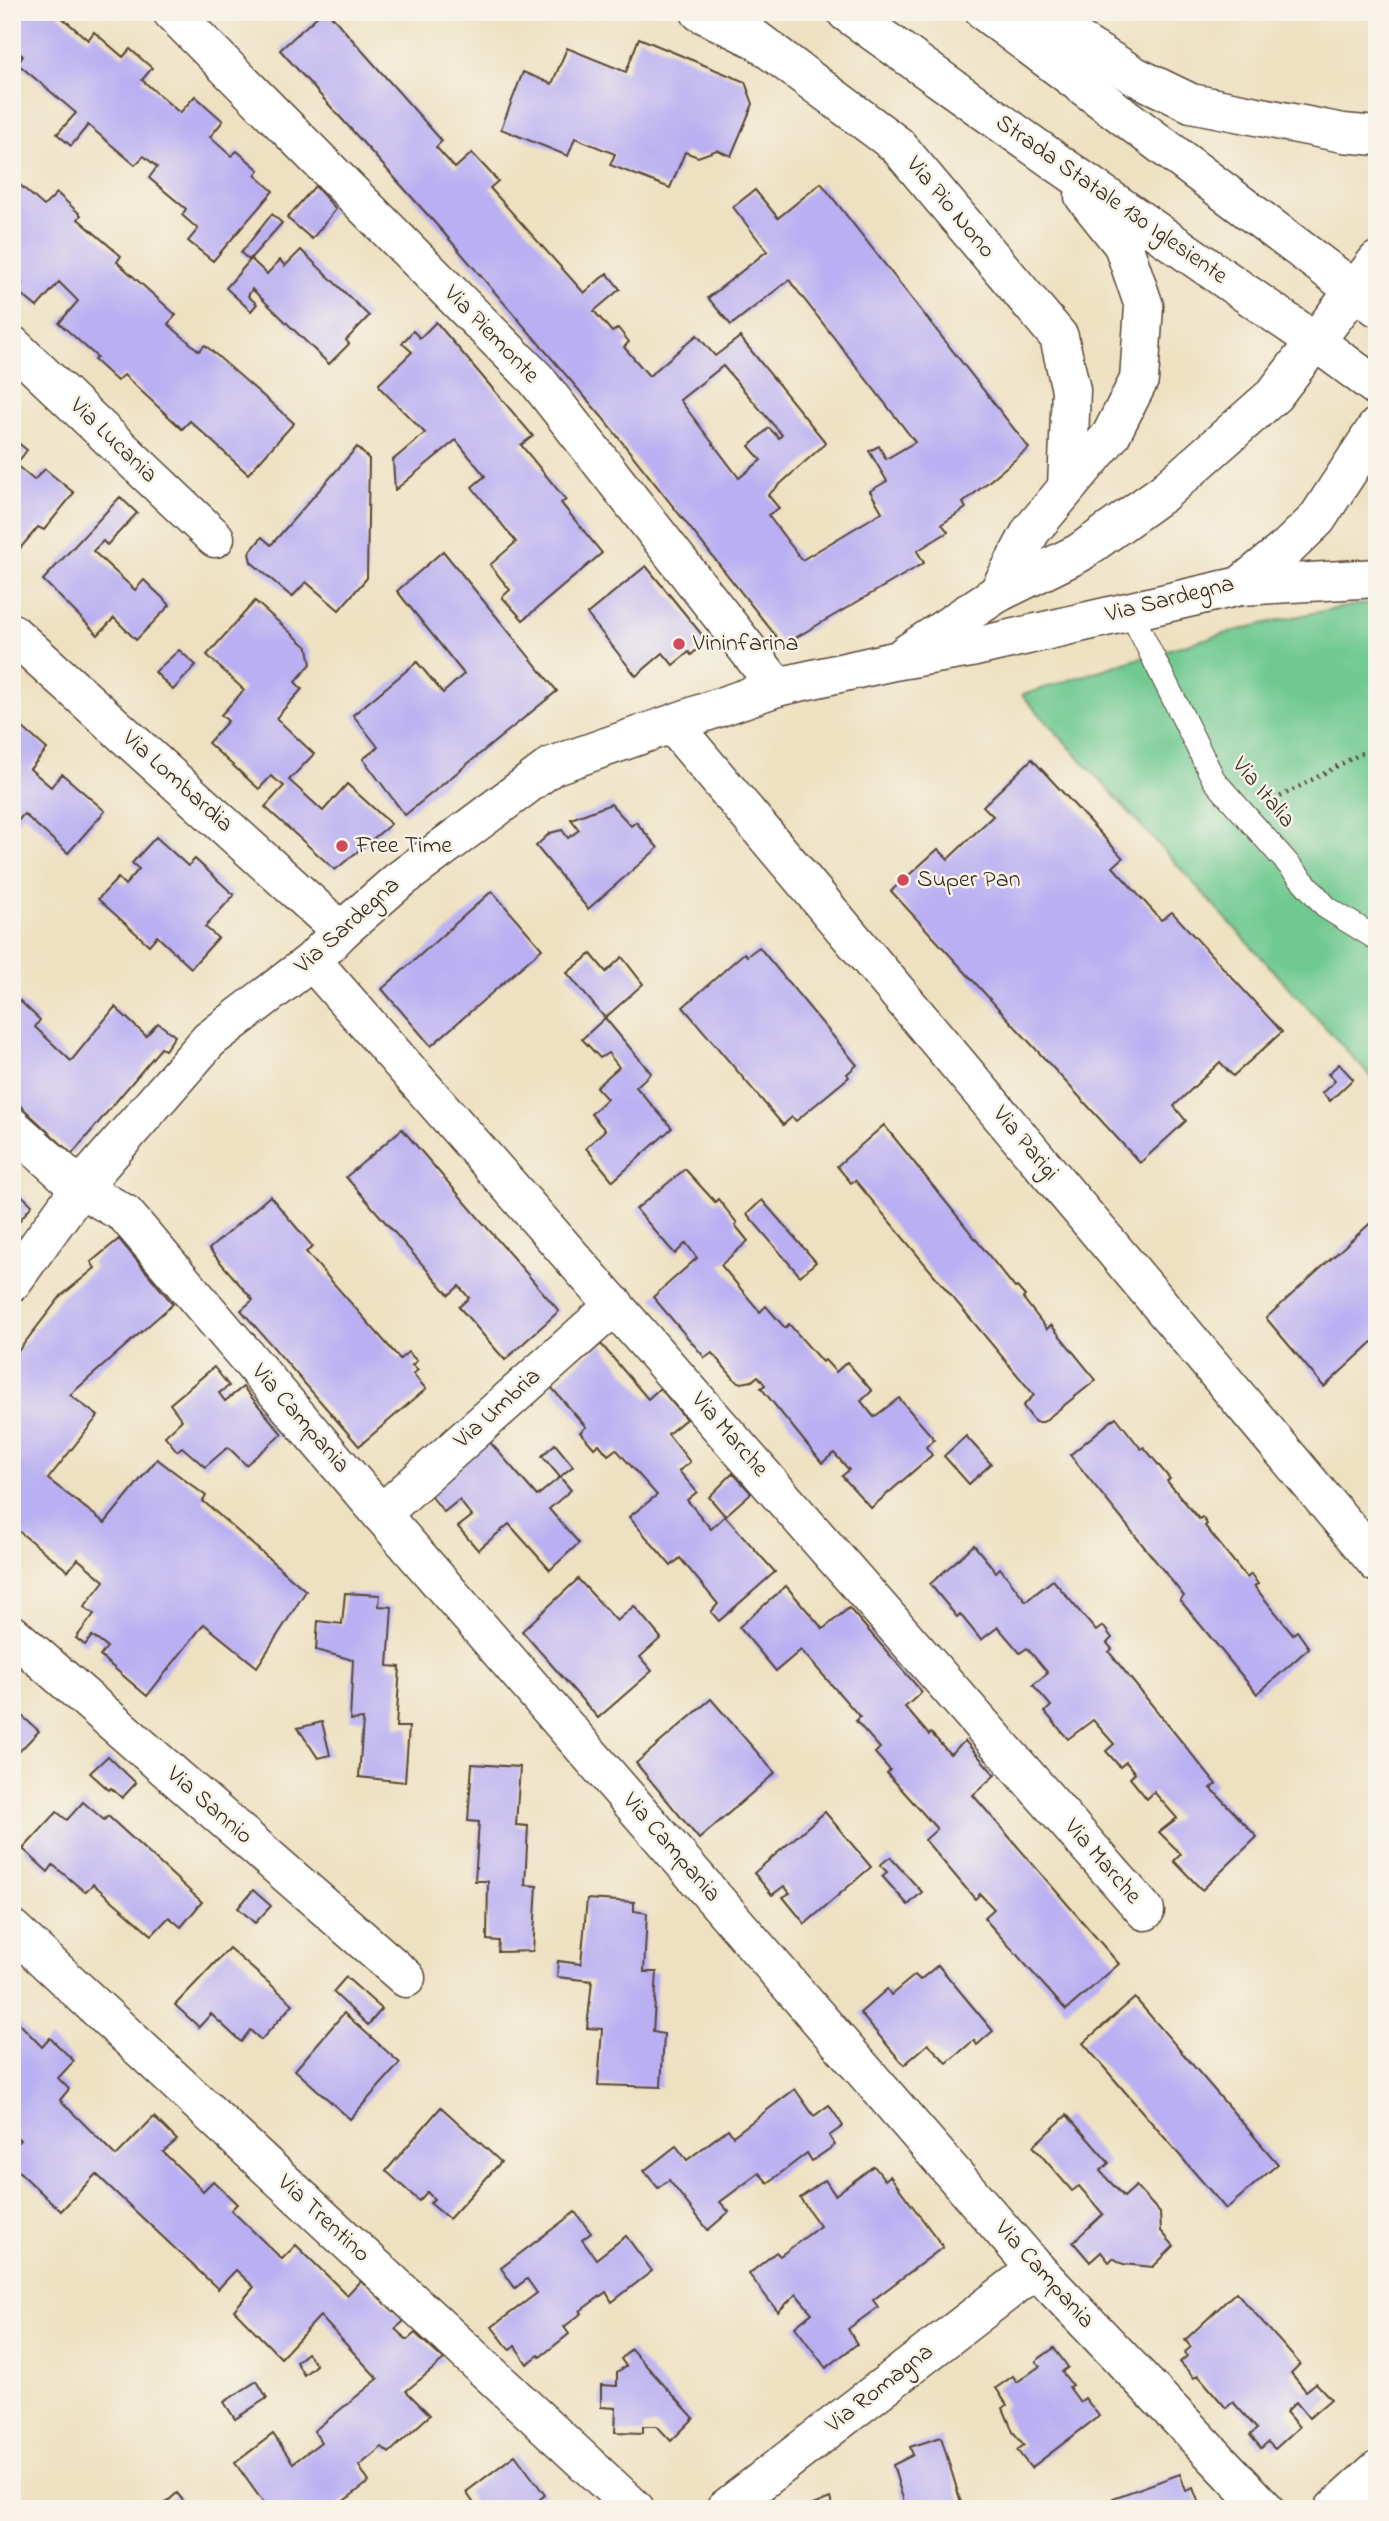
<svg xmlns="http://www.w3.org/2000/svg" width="1389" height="2521" font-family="'Indie Flower',sans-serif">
  <rect width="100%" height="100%" fill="#f7f3e8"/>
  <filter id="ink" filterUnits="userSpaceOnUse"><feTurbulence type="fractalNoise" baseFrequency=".0143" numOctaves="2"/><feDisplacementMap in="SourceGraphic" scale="14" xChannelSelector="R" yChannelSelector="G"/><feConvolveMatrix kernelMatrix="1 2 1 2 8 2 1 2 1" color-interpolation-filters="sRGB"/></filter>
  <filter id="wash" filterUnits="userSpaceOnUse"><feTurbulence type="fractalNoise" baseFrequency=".00686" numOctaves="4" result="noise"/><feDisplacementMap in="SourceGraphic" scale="28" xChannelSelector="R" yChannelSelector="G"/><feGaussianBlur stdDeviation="1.57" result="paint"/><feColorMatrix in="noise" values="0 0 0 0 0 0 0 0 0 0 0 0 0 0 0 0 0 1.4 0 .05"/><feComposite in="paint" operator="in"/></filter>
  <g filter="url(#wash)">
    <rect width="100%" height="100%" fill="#eee1c1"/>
    <path fill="#6fc991" stroke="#557a58" stroke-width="2" d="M1377 602V1084L1022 695C1139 658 1255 619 1377 602Z"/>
    <g id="blocks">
      <g fill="#b9aff2" fill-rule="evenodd">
        <path d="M12 12H61L59 15 88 40 94 32 123 57 130 49 152 68 142 80 180 113 195 96 223 121 210 137 231 156 237 151 259 170 255 175 273 191 213 261 188 241 198 229 182 215 186 209 149 178 157 167 144 156 135 165 88 125 71 146 57 134 76 113 18 64 23 56 12 47Z"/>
        <path d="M322 12H328L442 141 436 147 455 168 472 153 498 181 490 188 584 293 607 273 620 289 594 311 612 332 618 328 629 342 624 347 649 376 697 335 715 356 740 337 826 443 768 495 779 508 768 515 802 560 882 512 870 491 887 481 869 451 879 446 886 459 915 442 789 280 731 325 708 298 767 251 733 207 755 190 778 218 821 183 1029 448 963 503 966 508 942 524 948 532 917 551 924 563 783 645 602 417 443 232 280 50ZM723 366 782 435 779 438 769 428 749 446 761 460 739 478 680 400Z"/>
        <path d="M639 38 745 82 753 104 731 156 717 150 698 157 685 152 670 188 610 165 615 154 575 138 568 156 501 129 523 72 552 84 567 48 626 72Z"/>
        <path d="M12 178 44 206 57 193 81 215 78 219 121 256 117 262 176 315 168 324 199 351 205 345 294 423 248 474 190 421 182 429 124 375 117 381 94 360 97 357 59 323 78 301 59 282 37 307 16 290 22 284 12 275Z"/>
        <path d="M315 186 336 209 312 239 287 218Z"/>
        <path d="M272 214 282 223 249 260 241 253Z"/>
        <path d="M301 250 369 316 346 340 349 344 329 364 252 289 248 296 257 304 251 311 226 288 251 259 267 274 280 260 285 266Z"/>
        <path d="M436 322 533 436 521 445 566 500 561 503 602 553 523 620 502 597 510 590 490 565 516 542 472 487 485 476 456 440 395 490 393 460 425 433 381 389 379 384 412 352 402 343 413 331 420 338Z"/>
        <path d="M17 442 27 450 16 465 34 480 45 469 74 493 44 530 38 527 12 558V447Z"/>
        <path d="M357 447 369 459 367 578 339 610 306 582 292 597 251 562 249 553 262 537 271 545Z"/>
        <path d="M120 497 137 513 107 545 103 541 93 551 135 590 144 580 170 605 136 640 114 618 98 635 43 580Z"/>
        <path d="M443 551 557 691 405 815 363 759 378 747 353 715 417 662 443 693 464 674 397 591Z"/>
        <path d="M646 566 707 641 691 655 689 652 673 665 663 653 636 676 587 614Z"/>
        <path d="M255 601 308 648 311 664 295 682 302 689 276 718 314 754 289 780 323 811 347 784 391 824 335 870 265 807 284 786 271 776 259 789 208 743 228 721 221 715 244 690 207 655Z"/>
        <path d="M179 650 196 665 173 690 155 672Z"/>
        <path d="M14 720 47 749 30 769 51 787 62 774 105 811 68 853 24 814 16 823 12 819V722Z"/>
        <path d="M1032 759 1123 858 1113 867 1161 920 1172 912 1282 1032 1233 1076 1220 1062 1174 1106 1186 1121 1140 1163 891 891 938 849 948 859 993 816 983 806Z"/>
        <path d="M611 804 631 826 636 822 658 848 588 909 536 846 550 833 562 830 568 838 579 830 571 819Z"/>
        <path d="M156 837 188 866 195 859 234 895 205 927 218 938 191 968 157 936 149 945 98 899 118 878 125 885 139 869 132 863Z"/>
        <path d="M492 891 542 949 431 1046 382 989Z"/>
        <path d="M759 947 857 1065 847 1074 849 1077 796 1121 792 1117 783 1125 683 1007 744 953 747 956Z"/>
        <path d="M591 954 606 972 622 957 643 984 605 1018 567 973Z"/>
        <path d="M12 997 18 1003 20 1001 40 1020 35 1027 71 1061 115 1007 146 1036 158 1023 175 1036 165 1050 161 1048 72 1154 12 1098Z"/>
        <path d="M605 1018 651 1073 636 1087 672 1128 613 1181 586 1148 605 1130 591 1114 607 1099 596 1087 619 1067 608 1053 600 1058 582 1039Z"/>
        <path d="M1339 1064 1353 1079 1330 1101 1322 1093 1335 1081 1328 1074Z"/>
        <path d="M884 1125 1015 1288 1017 1287 1025 1296 1023 1298 1047 1329 1051 1325 1096 1380 1043 1422H1035L1023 1406 1034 1395 855 1180 851 1183 837 1166Z"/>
        <path d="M402 1129 559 1311 505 1360 459 1307 469 1298 459 1286 449 1295 346 1177Z"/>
        <path d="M685 1169 715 1202 718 1199 737 1223 735 1225 748 1241 721 1265 760 1312 766 1306 785 1328 789 1324 822 1362 825 1360 836 1372 847 1362 872 1391 861 1401 874 1417 899 1398 934 1439 926 1447 932 1455 871 1508 842 1476 849 1470 834 1453 822 1463 761 1388 765 1385 758 1376 752 1381 742 1383 736 1381 712 1353 705 1358 653 1297 697 1258 686 1243 675 1254 636 1209Z"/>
        <path d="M12 1186 32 1205 12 1230Z"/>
        <path d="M270 1196 313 1247 306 1252 400 1359 408 1352 417 1361 412 1365 418 1370 413 1374 426 1389 359 1446 241 1310 253 1300 209 1249Z"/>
        <path d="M762 1200 816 1262 800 1276 747 1214Z"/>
        <path d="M1377 1217V1338L1324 1387 1266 1318Z"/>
        <path d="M119 1239 173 1304 70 1395 98 1416 48 1479 105 1523 157 1459 206 1496 203 1501 306 1591 257 1667 204 1624 147 1696 100 1656 107 1647 92 1636 85 1645 76 1638 94 1614 84 1607 104 1581 78 1559 68 1571 16 1529 12 1533V1359L61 1296 95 1268 91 1262Z"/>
        <path d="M601 1344 648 1399 660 1388 686 1419 668 1434 690 1462 679 1471 697 1492 687 1500 711 1529 725 1516 775 1572 719 1621 711 1612 718 1604 680 1558 671 1566 629 1517 657 1495 616 1449 608 1455 599 1444 594 1448 580 1432 586 1427 551 1387Z"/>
        <path d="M214 1367 229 1386 219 1393 225 1401 243 1387 282 1434 246 1465 228 1447 205 1467 182 1447 177 1451 165 1436 182 1420 170 1404Z"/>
        <path d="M1116 1417 1141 1449 1144 1447 1170 1479 1167 1481 1199 1519 1202 1517 1207 1524 1205 1526 1247 1578 1251 1574 1258 1584 1254 1586 1293 1634 1297 1631 1309 1648 1257 1694 1180 1600 1184 1596 1070 1455Z"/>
        <path d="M966 1436 991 1464 969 1484 944 1456Z"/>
        <path d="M489 1441 537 1496 560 1477 542 1456 555 1444 573 1466 560 1477 571 1490 549 1509 579 1543 550 1570 509 1524 478 1550 458 1527 472 1516 459 1500 444 1512 428 1492Z"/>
        <path d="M733 1473 751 1493 725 1516 709 1497Z"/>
        <path d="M974 1545 996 1572 1000 1568 1026 1601 1053 1580 1096 1631 1103 1626 1112 1638 1107 1643 1112 1649 1109 1652 1216 1784 1211 1788 1257 1837 1202 1890 1174 1861 1181 1854 1159 1832 1177 1818 1154 1792 1147 1799 1130 1778 1135 1773 1126 1762 1120 1767 1106 1751 1114 1744 1093 1720 1068 1739 1045 1712 1051 1706 1033 1685 1048 1673 1027 1648 1020 1653 998 1627 981 1640 960 1614 957 1617 930 1584Z"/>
        <path d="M578 1579 617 1621 634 1606 661 1638 640 1657 652 1671 598 1718 522 1631Z"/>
        <path d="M786 1586 823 1629 849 1608 922 1692 905 1707 929 1735 931 1733 950 1754 965 1741 995 1775 973 1795 1119 1964 1066 2010 984 1918 994 1909 980 1894 975 1899 925 1840 937 1829 887 1773 890 1770 875 1753 880 1748 856 1721 860 1717 801 1650 776 1671 739 1627Z"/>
        <path d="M345 1593 380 1595 379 1606 392 1607 388 1666 400 1667 396 1727H409L405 1782 359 1777 363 1719 350 1720 353 1660 316 1650 318 1621 342 1624Z"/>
        <path d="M711 1699 775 1773 699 1839 636 1763Z"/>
        <path d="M12 1707 39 1731 12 1759Z"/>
        <path d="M322 1722 330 1755 318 1758 298 1728Z"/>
        <path d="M108 1756 136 1783 122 1798 111 1788 109 1790 90 1773Z"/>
        <path d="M472 1764 520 1767 516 1825 528 1826 525 1885 537 1886 533 1951 498 1952 499 1941 487 1940 488 1881H475L479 1822 468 1821Z"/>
        <path d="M83 1802 104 1820 108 1816 202 1902 181 1927 169 1917 152 1935 93 1884 85 1892 53 1865 48 1872 23 1849 57 1812 67 1820Z"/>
        <path d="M825 1812 871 1867 805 1924 783 1897 790 1893 784 1886 772 1895 754 1873Z"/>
        <path d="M890 1857 922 1892 908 1905 882 1876 887 1872 880 1865Z"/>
        <path d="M253 1890 271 1906 255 1923 238 1908Z"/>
        <path d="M587 1899 634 1902V1911L647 1913 644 1972H657L653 2032 664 2034 661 2087 598 2085 602 2029 587 2028 592 1981 557 1977 558 1961 581 1964Z"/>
        <path d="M229 1948 293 2004 261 2040 250 2030 241 2042 211 2014 199 2027 175 2005Z"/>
        <path d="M938 1965 993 2031 977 2045 974 2040 947 2063 928 2044 904 2065 860 2013 887 1989 891 1995 915 1975 920 1980Z"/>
        <path d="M346 1977 382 2009 368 2025 333 1992Z"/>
        <path d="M1135 1998 1278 2164 1226 2209 1083 2043Z"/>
        <path d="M344 2013 400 2063 350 2119 295 2070Z"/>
        <path d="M19 2023 42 2047 50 2038 74 2061 58 2078 69 2089 60 2100 116 2156 154 2117 177 2140 163 2152 203 2191 213 2181 237 2204 231 2210 282 2259 296 2245 347 2295 361 2280 404 2321 395 2329 407 2340 415 2333 444 2360 406 2391 430 2415 389 2453 382 2447 359 2466 369 2482 333 2509H268L235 2463 273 2434 293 2463 321 2442 314 2431 378 2379 320 2316 281 2358 234 2310 254 2287 236 2270 218 2289 96 2174 61 2211 12 2165V2148L20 2140 12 2132V2027L14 2029Z"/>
        <path d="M795 2089 814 2116 829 2105 843 2126 829 2136 835 2145 812 2161 807 2153 768 2183 759 2173 720 2202 729 2212 708 2230 669 2180 658 2188 644 2171 676 2146 687 2160 728 2129 733 2136Z"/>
        <path d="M441 2107 501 2162 449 2219 430 2203 434 2199 427 2192 419 2201 386 2171Z"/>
        <path d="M1067 2115 1109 2163 1100 2171 1124 2197 1136 2186 1160 2213 1161 2231 1174 2246 1153 2267 1123 2264 1113 2258 1109 2262 1101 2252 1090 2262 1073 2242 1103 2214 1079 2186 1072 2191 1033 2146Z"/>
        <path d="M874 2166 885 2180 890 2176 943 2247 873 2300 878 2307 848 2329 857 2344 826 2368 795 2327 812 2313 796 2294 778 2312 749 2274 776 2252 780 2256 820 2226 800 2198 825 2180 835 2195Z"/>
        <path d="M575 2212 591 2233 582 2240 596 2259 626 2236 652 2271 612 2302 606 2292 580 2311 582 2313 564 2327 569 2334 540 2357 539 2355 527 2364 515 2346 510 2350 492 2327 537 2293 527 2279 515 2288 501 2268Z"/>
        <path d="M1236 2292 1300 2364 1291 2373 1306 2391 1316 2383 1331 2399 1309 2418 1296 2402 1286 2412 1299 2427 1275 2449 1268 2442 1261 2448 1250 2435 1257 2429 1233 2402 1226 2408 1198 2375 1194 2378 1180 2362 1187 2356 1185 2352 1191 2347 1185 2340Z"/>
        <path d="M1054 2348 1068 2367 1062 2372 1072 2385 1069 2387 1080 2402 1085 2398 1099 2416 1031 2468 1017 2450 1024 2445 1013 2432 1003 2408 1007 2405 996 2388 1013 2376 1017 2382 1040 2366 1036 2361Z"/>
        <path d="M631 2349 694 2418 671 2441 657 2426H643V2433L615 2432 616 2408 601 2407V2385L617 2386V2372L626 2366 621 2359Z"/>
        <path d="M307 2353 316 2365 304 2375 296 2362Z"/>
        <path d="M257 2381 267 2398 235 2419 224 2402Z"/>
        <path d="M941 2437 963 2509H906L893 2465 913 2455 910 2447Z"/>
        <path d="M515 2455 545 2495 539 2500 546 2509H470L475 2505 466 2492Z"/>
        <path d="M1180 2474 1186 2491 1193 2488 1201 2509H1103L1115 2504 1113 2498Z"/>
        <path d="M177 2493 190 2509H159Z"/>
        <path d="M830 2498 833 2509H803Z"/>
      </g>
    </g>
  </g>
  <g filter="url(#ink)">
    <use href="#blocks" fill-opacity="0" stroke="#564536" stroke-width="2"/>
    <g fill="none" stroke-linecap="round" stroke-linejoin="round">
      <g stroke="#564536" stroke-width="25">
        <path id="lane" d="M1130 611 1214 780 1327 908 1377 939"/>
      </g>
      <g stroke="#564536" stroke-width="41">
        <g id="street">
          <path d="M172 12 536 379 777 687"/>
          <path d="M700 12 755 39 897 145 1059 337 1071 390 1067 487"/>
          <path d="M12 345 215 538"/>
          <path d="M12 633 341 931"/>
          <path d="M673 725 1377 1563"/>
          <path d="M312 961 1145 1911"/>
          <path d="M12 1127 80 1188 125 1214 381 1514 1036 2269 1265 2509"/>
          <path d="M381 1514 615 1305"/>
          <path d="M12 1634 406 1978"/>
          <path d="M12 1929 635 2509"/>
          <path d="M725 2509 1036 2269"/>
          <path d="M1334 2509 1377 2470"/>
        </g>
      </g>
      <g stroke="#564536" stroke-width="41">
        <g id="secondary">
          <path d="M906 654 998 593 1079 553 1163 493 1274 395 1377 261"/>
          <path d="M12 1282 80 1188 209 1040 312 961 341 931 397 882 552 766 777 687 894 661 971 648 1240 586 1288 547 1317 519 1377 427"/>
        </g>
      </g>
      <g stroke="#564536" stroke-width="41">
        <g id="primary">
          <path d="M846 12 1059 164 1316 342 1377 387"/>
          <path d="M985 12 1377 307"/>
          <path d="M1031 12 1135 76 1191 103 1343 133 1377 136"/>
          <path d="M1240 586 1377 578"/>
          <path d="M998 593 1031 531 1111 435 1139 380 1144 306 1123 245 1084 196"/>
        </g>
      </g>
      <path stroke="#564536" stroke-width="4.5" stroke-dasharray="2 5" stroke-linecap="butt" d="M1274 800 1377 745"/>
      <use href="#lane" stroke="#fff" stroke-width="23"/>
      <use href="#street" stroke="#fff" stroke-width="38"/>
      <use href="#secondary" stroke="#fff" stroke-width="38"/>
      <use href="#primary" stroke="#fff" stroke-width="38"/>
    </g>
  </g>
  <g fill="#d1495b" stroke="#f7f3e8" stroke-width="2.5">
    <circle cx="679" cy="644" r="7"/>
    <circle cx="342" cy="846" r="7"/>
    <circle cx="903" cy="880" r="7"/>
  </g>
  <g text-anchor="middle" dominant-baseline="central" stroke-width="5" stroke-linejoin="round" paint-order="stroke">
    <g font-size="24" fill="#3b2a1e" stroke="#f7f3e8">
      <text transform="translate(1111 200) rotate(35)">Strada Statale 130 Iglesiente</text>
      <text transform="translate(950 208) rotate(50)">Via Pio Nono</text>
      <text transform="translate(491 335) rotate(46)">Via Piemonte</text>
      <text transform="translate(113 441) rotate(44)">Via Lucania</text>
      <text transform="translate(1170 600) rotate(-14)">Via Sardegna</text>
      <text transform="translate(177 782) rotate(42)">Via Lombardia</text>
      <text transform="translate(1263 793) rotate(50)">Via Italia</text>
      <text transform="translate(348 926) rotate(-42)">Via Sardegna</text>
      <text transform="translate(1025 1144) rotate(50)">Via Parigi</text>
      <text transform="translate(498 1409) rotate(-42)">Via Umbria</text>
      <text transform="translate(300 1419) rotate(49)">Via Campania</text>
      <text transform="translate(729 1435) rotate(49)">Via Marche</text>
      <text transform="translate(209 1806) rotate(41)">Via Sannio</text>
      <text transform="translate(671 1848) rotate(49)">Via Campania</text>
      <text transform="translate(1102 1862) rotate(49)">Via Marche</text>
      <text transform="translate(323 2219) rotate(43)">Via Trentino</text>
      <text transform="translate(1044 2275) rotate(48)">Via Campania</text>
      <text transform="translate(880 2389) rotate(-38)">Via Romagna</text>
    </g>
    <g font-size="24" fill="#3b2a1e" stroke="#f7f3e8" text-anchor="start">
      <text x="693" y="644">Vininfarina</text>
      <text x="356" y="846">Free Time</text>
      <text x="917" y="880">Super Pan</text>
    </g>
  </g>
  <rect width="1389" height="2521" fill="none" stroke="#f7f3e8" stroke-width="42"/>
</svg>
